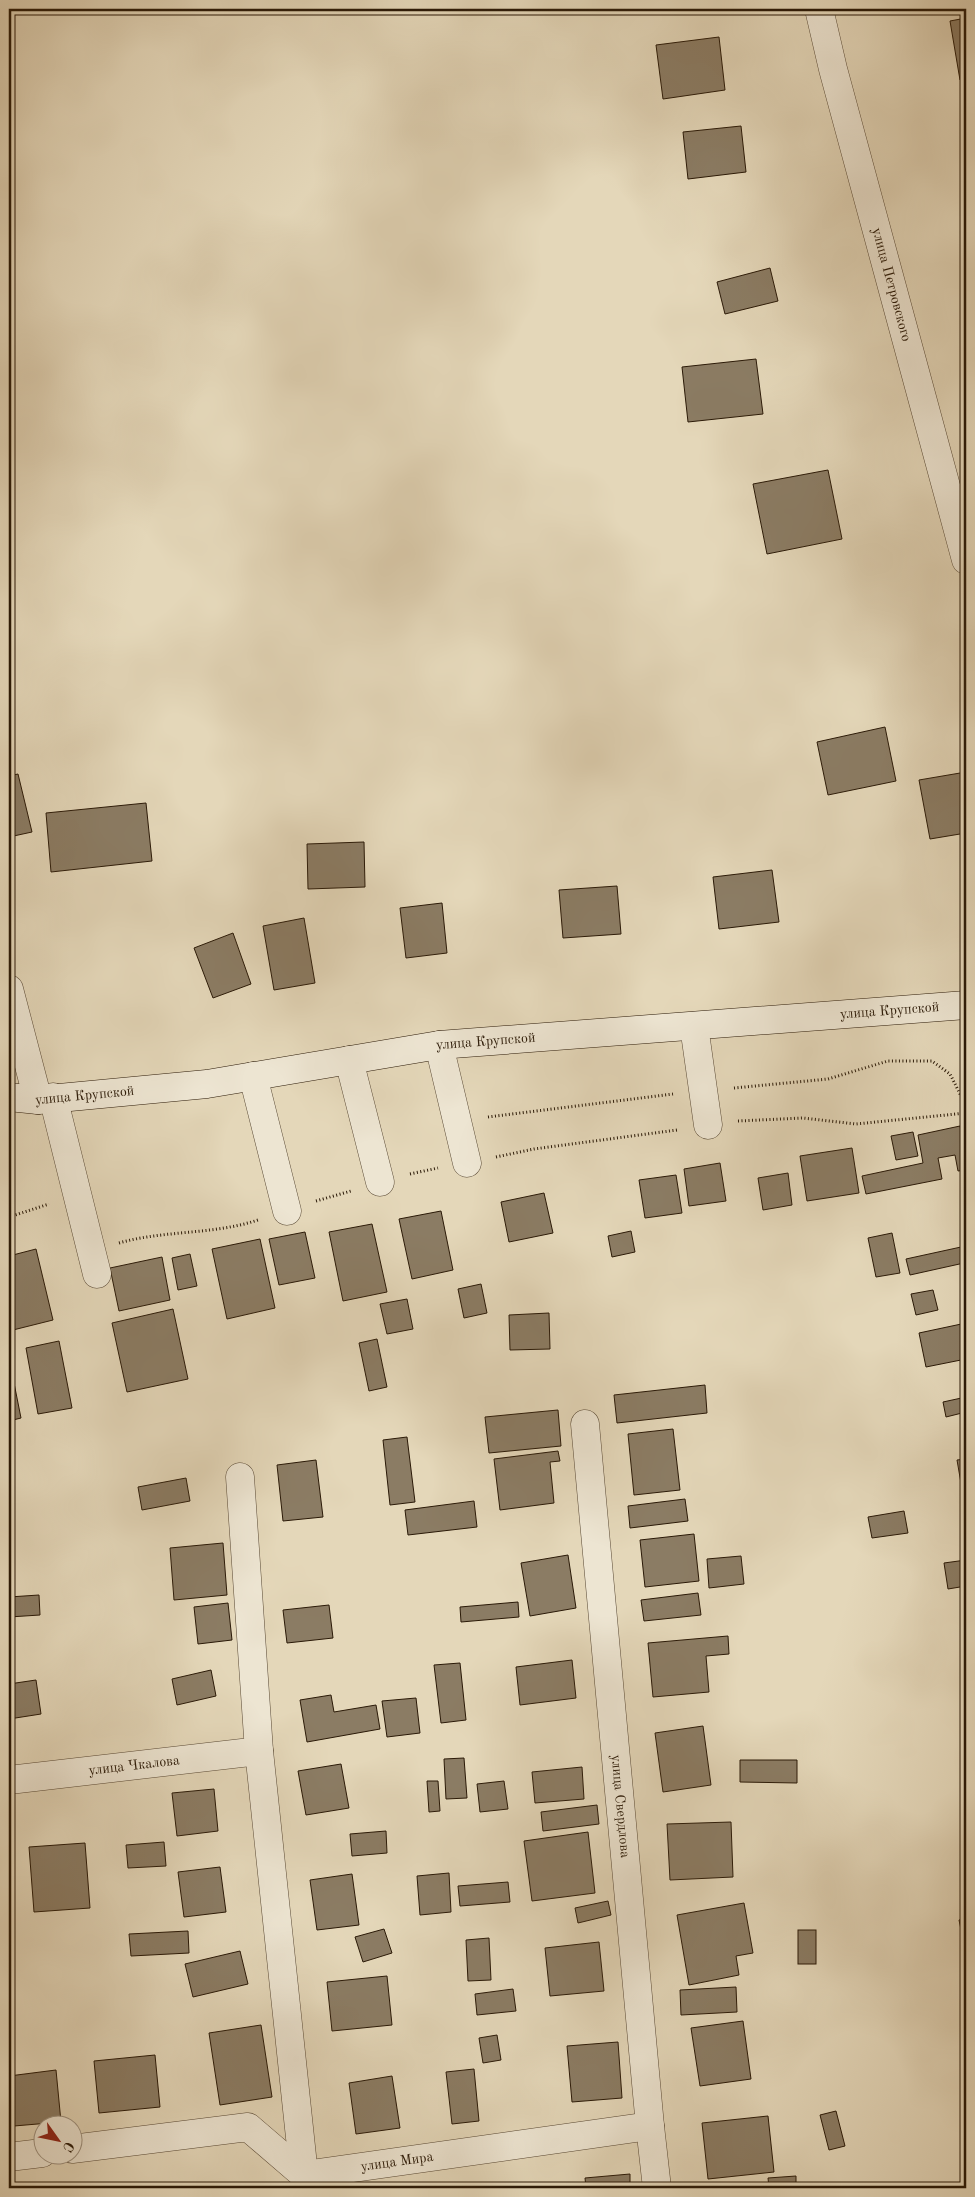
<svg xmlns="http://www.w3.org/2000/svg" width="975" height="2197" font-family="'Old Standard TT',serif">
  <rect width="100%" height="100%" fill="#e4d7b9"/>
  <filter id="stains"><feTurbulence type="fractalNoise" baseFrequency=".004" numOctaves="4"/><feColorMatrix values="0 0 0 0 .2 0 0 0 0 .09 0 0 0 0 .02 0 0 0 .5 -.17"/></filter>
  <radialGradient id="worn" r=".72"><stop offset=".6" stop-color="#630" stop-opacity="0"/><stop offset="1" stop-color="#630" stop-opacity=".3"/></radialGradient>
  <g fill="#8b7c64" stroke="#2a1907">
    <path d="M624 9H644L624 12Z"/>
    <path d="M966 18V79L960 80 950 21Z"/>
    <path d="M719 37 725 90 663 99 656 45Z"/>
    <path d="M741 126 746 172 688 179 683 132Z"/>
    <path d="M770 268 778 301 725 314 717 282Z"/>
    <path d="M756 359 763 414 688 422 682 367Z"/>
    <path d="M828 470 842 539 767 554 753 484Z"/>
    <path d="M885 727 896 781 828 795 817 742Z"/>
    <path d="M966 772V833L930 839 919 780Z"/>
    <path d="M18 774 32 832 9 837V776Z"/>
    <path d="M146 803 152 861 51 872 46 813Z"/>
    <path d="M364 842 365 887 308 889 307 844Z"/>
    <path d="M772 870 779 922 719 929 713 877Z"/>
    <path d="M617 886 621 934 563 938 559 890Z"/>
    <path d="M442 903 447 953 406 958 400 908Z"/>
    <path d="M304 918 315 983 274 990 263 926Z"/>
    <path d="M233 933 251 984 213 998 194 948Z"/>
    <path d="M960 1126 963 1139 966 1138V1170L958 1171 955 1155 938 1158 942 1179 866 1194 862 1176 923 1163 918 1135Z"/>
    <path d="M913 1132 918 1156 896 1160 891 1136Z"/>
    <path d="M852 1148 859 1193 807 1201 800 1156Z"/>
    <path d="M720 1163 726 1201 689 1206 684 1169Z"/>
    <path d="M788 1173 792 1205 763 1210 758 1178Z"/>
    <path d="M676 1175 682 1213 645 1218 639 1180Z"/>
    <path d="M544 1193 553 1233 509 1242 501 1202Z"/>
    <path d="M966 1198V1230L961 1199Z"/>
    <path d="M441 1211 453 1270 412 1279 399 1219Z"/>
    <path d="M372 1224 387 1292 343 1301 329 1232Z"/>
    <path d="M631 1231 635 1252 612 1257 608 1236Z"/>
    <path d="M305 1232 315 1278 279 1285 269 1239Z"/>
    <path d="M892 1233 900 1273 876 1277 868 1238Z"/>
    <path d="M260 1239 275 1308 227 1319 212 1249Z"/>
    <path d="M961 1247 964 1263 910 1275 906 1259Z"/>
    <path d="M36 1249 53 1320 9 1331V1256Z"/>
    <path d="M190 1254 197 1286 178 1290 172 1258Z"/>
    <path d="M162 1257 170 1300 119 1311 110 1268Z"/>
    <path d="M481 1284 487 1313 464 1318 458 1289Z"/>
    <path d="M933 1290 938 1310 916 1315 911 1294Z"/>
    <path d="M407 1299 413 1329 387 1334 380 1304Z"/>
    <path d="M173 1309 188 1379 127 1392 112 1323Z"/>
    <path d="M549 1313 550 1349 510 1350 509 1315Z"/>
    <path d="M966 1323V1359L926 1367 919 1333Z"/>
    <path d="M377 1339 387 1387 369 1391 359 1343Z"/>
    <path d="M59 1341 72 1408 38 1414 26 1348Z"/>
    <path d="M9 1358 21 1418 9 1421Z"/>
    <path d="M705 1385 707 1413 617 1423 614 1395Z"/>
    <path d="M966 1397V1412L946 1417 943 1402Z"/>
    <path d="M558 1410 561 1446 489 1453 485 1417Z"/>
    <path d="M673 1429 680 1490 634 1495 628 1434Z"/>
    <path d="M407 1437 415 1502 390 1505 383 1440Z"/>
    <path d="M558 1451 560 1461 550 1462 554 1503 500 1510 494 1459Z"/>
    <path d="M966 1459V1489H962L957 1460Z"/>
    <path d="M316 1460 323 1517 283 1521 277 1465Z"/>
    <path d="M186 1478 190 1501 142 1510 138 1487Z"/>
    <path d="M685 1499 688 1521 630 1528 628 1506Z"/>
    <path d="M474 1501 477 1527 408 1535 405 1510Z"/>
    <path d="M904 1511 908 1533 872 1538 868 1517Z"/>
    <path d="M694 1534 699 1581 645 1587 640 1540Z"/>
    <path d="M223 1543 227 1595 174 1600 170 1548Z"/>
    <path d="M568 1555 576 1608 530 1616 521 1563Z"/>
    <path d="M741 1556 744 1584 709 1588 707 1559Z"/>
    <path d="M966 1560V1586L948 1589 944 1563Z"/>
    <path d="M698 1593 701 1615 644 1621 641 1600Z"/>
    <path d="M39 1595 40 1615 9 1617V1597Z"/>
    <path d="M518 1602 519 1617 461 1622 460 1607Z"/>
    <path d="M228 1603 232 1640 198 1644 194 1607Z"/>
    <path d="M329 1605 333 1638 287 1643 283 1610Z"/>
    <path d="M728 1636 729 1654 706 1656 709 1692 653 1697 648 1643Z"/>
    <path d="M572 1660 576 1698 520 1705 516 1667Z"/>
    <path d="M460 1663 466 1720 441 1723 434 1665Z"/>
    <path d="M211 1670 216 1696 177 1705 172 1679Z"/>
    <path d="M36 1680 41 1714 9 1719V1684Z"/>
    <path d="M331 1695 334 1712 376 1705 380 1729 307 1742 300 1700Z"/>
    <path d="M416 1698 420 1733 387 1737 382 1701Z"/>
    <path d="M703 1726 711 1785 663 1792 655 1733Z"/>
    <path d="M464 1758 467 1798 446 1799 444 1759Z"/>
    <path d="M740 1760H797V1783L740 1782Z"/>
    <path d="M341 1764 349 1808 306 1815 298 1771Z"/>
    <path d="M582 1767 584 1799 535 1803 532 1772Z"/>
    <path d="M427 1781H438L440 1811 429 1812Z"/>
    <path d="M504 1781 508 1809 480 1812 477 1784Z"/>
    <path d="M214 1789 218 1831 177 1836 172 1793Z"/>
    <path d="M597 1805 599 1824 543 1831 541 1812Z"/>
    <path d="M731 1822 733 1877 670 1880 667 1824Z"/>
    <path d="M386 1831 387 1853 352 1856 350 1834Z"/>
    <path d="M588 1832 595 1893 532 1901 524 1841Z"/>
    <path d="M164 1842 166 1866 128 1868 126 1845Z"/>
    <path d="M85 1843 90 1908 34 1912 29 1847Z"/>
    <path d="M220 1867 226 1912 184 1917 178 1872Z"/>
    <path d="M449 1873 451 1912 420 1915 417 1876Z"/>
    <path d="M352 1874 359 1925 317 1930 310 1880Z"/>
    <path d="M508 1882 510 1902 460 1906 458 1886Z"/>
    <path d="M608 1901 611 1915 578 1923 575 1908Z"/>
    <path d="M744 1903 753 1953 736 1956 739 1975 689 1985 677 1915Z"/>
    <path d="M966 1918V1938L963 1939 959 1920Z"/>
    <path d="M384 1929 392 1953 363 1962 355 1937Z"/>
    <rect x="798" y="1930" width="18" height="34"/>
    <path d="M188 1931 189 1953 131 1956 129 1934Z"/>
    <path d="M489 1938 491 1980 468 1981 466 1940Z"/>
    <path d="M599 1942 604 1991 550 1996 545 1948Z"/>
    <path d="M240 1951 248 1984 193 1997 185 1964Z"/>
    <path d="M387 1976 392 2025 332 2031 327 1982Z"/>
    <path d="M736 1987 737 2012 681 2015 680 1990Z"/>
    <path d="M513 1989 516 2011 477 2015 475 1994Z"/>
    <path d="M743 2021 751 2079 700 2086 691 2028Z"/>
    <path d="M261 2025 272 2097 220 2105 209 2033Z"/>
    <path d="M497 2035 501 2060 483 2063 479 2038Z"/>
    <path d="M618 2042 622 2098 572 2102 567 2046Z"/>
    <path d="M155 2055 160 2107 99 2113 94 2061Z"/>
    <path d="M474 2069 479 2121 452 2124 446 2072Z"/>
    <path d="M56 2070 61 2122 14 2126 9 2076Z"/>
    <path d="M392 2076 400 2128 356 2134 349 2083Z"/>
    <path d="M836 2111 845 2146 829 2150 820 2115Z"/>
    <path d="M768 2116 774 2172 708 2179 702 2123Z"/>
    <path d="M630 2174V2188H586L585 2178Z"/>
    <path d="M796 2176V2188H769L768 2178Z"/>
  </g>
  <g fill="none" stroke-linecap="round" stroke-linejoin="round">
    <g stroke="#584834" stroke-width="29">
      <g id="street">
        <path id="s1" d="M819 9 833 69 966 560"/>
        <path d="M9 989 38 1100"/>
        <path d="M694 1026 708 1125"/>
        <path d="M439 1045 467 1163"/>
        <path d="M349 1060 380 1182"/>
        <path d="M253 1076 287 1211"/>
        <path d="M53 1097 97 1274"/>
        <path id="s2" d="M585 1424 650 2126 657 2188"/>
        <path d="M240 1477 259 1751 304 2175"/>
        <path id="s3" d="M9 1780 259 1751"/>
        <path id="s4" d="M72 2149 248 2127 304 2175 650 2126"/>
        <path d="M9 2157 42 2153"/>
      </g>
    </g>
    <g stroke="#2a1907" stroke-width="29">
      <g id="secondary">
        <path id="s5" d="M9 1097 38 1100 207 1084 439 1045 966 1005"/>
      </g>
    </g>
    <g stroke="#2a1907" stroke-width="3" stroke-dasharray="1 2.5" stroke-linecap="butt">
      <path d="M734 1088 828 1079 888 1061H932L950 1074 966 1106"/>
      <path d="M488 1117 673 1094"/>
      <path d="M738 1121 803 1118 856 1124 966 1113"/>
      <path d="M496 1157 534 1149 677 1130"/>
      <path d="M410 1174 438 1168"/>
      <path d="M316 1201 351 1191"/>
      <path d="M9 1217 49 1204"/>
      <path d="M119 1243C164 1230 213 1235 258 1220"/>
    </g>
    <use href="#street" stroke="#ede5d2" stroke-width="28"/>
    <use href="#secondary" stroke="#ede5d2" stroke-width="28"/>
  </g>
  <g text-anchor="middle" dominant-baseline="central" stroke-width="4" stroke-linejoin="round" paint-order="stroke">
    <g font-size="14" fill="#2a1907" stroke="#ede5d2">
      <text stroke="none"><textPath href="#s1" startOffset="285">улица Петровского</textPath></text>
      <text stroke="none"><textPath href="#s5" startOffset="886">улица Крупской</textPath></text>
      <text stroke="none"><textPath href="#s5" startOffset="481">улица Крупской</textPath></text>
      <text stroke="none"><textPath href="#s5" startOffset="76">улица Крупской</textPath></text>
      <text stroke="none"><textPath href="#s3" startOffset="126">улица Чкалова</textPath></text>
      <text stroke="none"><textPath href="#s2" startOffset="384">улица Свердлова</textPath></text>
      <text stroke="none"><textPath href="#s4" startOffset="345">улица Мира</textPath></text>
    </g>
  </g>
  <rect width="975" height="2197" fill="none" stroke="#e4d7b9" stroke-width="30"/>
  <rect x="10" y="10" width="955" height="2177" fill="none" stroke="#2a1907" stroke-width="2.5"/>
  <rect x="15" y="15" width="945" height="2167" fill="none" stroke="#2a1907"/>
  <g transform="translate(58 2140) rotate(123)"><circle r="24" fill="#ede5d2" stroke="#9f9381"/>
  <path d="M0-4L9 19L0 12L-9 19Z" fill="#8f2418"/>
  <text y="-8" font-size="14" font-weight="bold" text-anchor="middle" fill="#2a1907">С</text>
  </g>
  <rect width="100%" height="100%" filter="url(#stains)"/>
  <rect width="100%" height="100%" fill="url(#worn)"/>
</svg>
